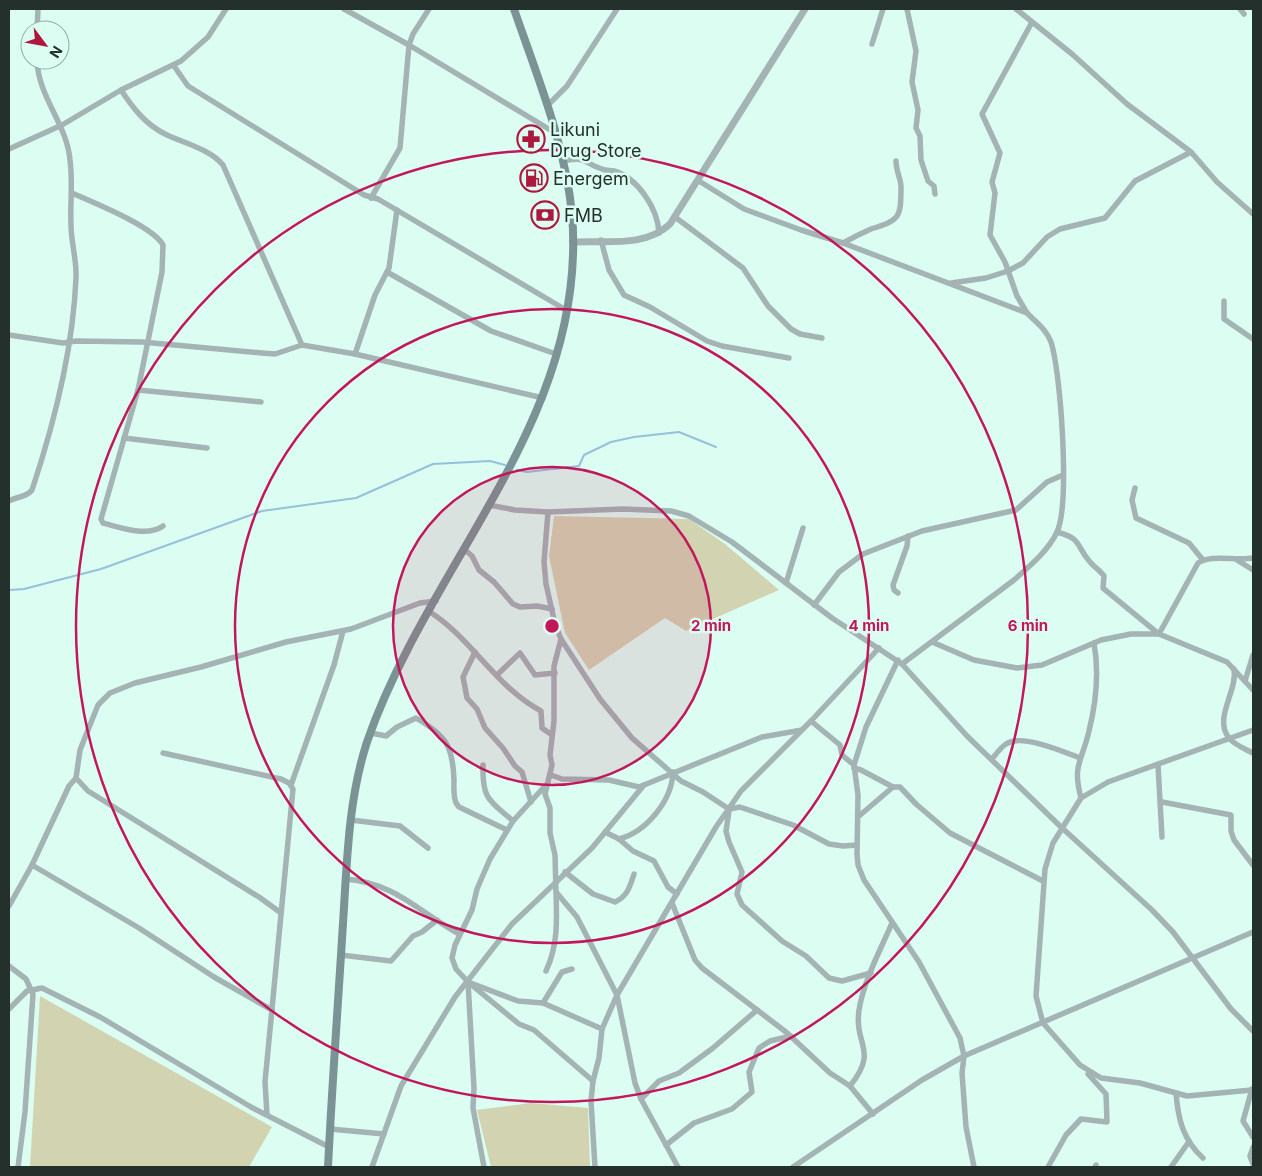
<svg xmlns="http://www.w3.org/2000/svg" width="1262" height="1176" font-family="Inter,sans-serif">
  <rect width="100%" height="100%" fill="#dcfef2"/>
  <g fill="#d2d3b1">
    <path d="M554 516 689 519 725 544 779 590 686 631 665 618 589 670 565 633 549 556Z"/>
    <path d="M40 996 272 1127 249 1167H30Z"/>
    <path d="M531 1103 588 1108 590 1167H491L477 1110Z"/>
  </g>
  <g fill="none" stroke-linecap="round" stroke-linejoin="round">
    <g stroke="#97c0da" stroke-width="2">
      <path d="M517 470 527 472 579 466 584 455 611 442 634 437 679 432 716 447"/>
      <path d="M9 590 24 589 101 569 262 511 356 498 433 464 490 461 505 465"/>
    </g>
    <g stroke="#a4b3b4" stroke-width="5.5">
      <path d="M344 9 409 45 557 134"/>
      <path d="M907 9 916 51 912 82 918 110 916 128 920 136 921 160 928 181 934 186 935 194"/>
      <path d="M1016 9 1072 54 1127 104 1191 152 1217 182 1253 214"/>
      <path d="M1240 9 1244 14"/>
      <path d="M37 30 38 9"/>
      <path d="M872 44 883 9"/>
      <path d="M174 66 188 86 364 195 378 199 566 310"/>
      <path d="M121 90C133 108 145 124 165 134 183 143 210 149 223 165L302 345"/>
      <path d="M548 105 567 86 617 9"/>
      <path d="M9 149 62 125 121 90 181 61 208 37 226 9"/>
      <path d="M563 161C587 156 583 163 602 169 606 171 610 170 614 171 638 178 658 209 659 233"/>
      <path d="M699 181 744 209 801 230 843 243 1027 313C1036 322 1047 330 1051 342 1061 373 1070 504 1057 532 1048 551 1030 566 1014 580L902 664"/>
      <path d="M72 193C92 202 153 226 163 245L162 272 138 390 101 519 103 523C120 528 148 537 163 526"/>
      <path d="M371 198 400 148 409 45 413 34 429 9"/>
      <path d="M675 217 743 268 768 306 791 329 800 334 822 338"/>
      <path d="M601 240 609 270 624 295 650 307 707 341 722 346 789 358"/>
      <path d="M843 243C852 238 862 233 871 229 899 220 901 219 901 187 901 179 896 171 896 161"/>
      <path d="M387 272 491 331 556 354"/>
      <path d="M951 283 986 278 1008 271 1023 263 1047 237 1060 229 1105 218 1135 181 1191 152"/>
      <path d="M1224 301V319L1253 339"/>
      <path d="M1027 313 1017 296 1005 262 990 235 995 193 992 182 1000 153 982 114 1031 24"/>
      <path d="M9 335 63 343 76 341 142 342 262 353 275 354 302 345 355 354 543 398"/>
      <path d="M355 354 375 295 389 268 397 210"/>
      <path d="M138 390 261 402"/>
      <path d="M124 438 207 448"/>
      <path d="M1135 488 1132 500 1136 518 1189 543 1203 560"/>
      <path d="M9 501C17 496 26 498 32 490 55 421 73 350 76 278 77 260 71 243 71 225 70 203 73 182 70 160 67 124 38 97 37 60"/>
      <path d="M489 505 515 510 548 512 623 509 671 511 689 516 732 542 832 618 902 664 967 736 1061 827 1152 910 1173 932 1231 1009 1253 1031"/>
      <path d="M548 512 544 562 546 584 555 624 561 639 600 699 632 738 681 781 703 792 729 809 740 807 793 825 829 844 843 846 857 845"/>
      <path d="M1057 532C1083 539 1075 545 1090 562 1094 567 1100 570 1104 576L1103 588 1159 634 1198 563C1211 554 1235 561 1253 558"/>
      <path d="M464 549 472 556 479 570 494 582 513 604 520 607 537 606 552 609"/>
      <path d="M1237 560 1253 570"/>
      <path d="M786 583 803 528"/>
      <path d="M898 593 894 590 893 585 907 546 908 536"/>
      <path d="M814 605 839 572 863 554 922 531 1016 510 1047 482 1063 475"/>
      <path d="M430 612C472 639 497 688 541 711L542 728 552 735"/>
      <path d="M561 639 554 666V721L550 755 552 765 545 794 550 808V833L555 855 556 892 577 917 617 995 635 1083 641 1099 678 1167"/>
      <path d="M932 642 974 660 1017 668 1042 665 1101 640 1131 634H1159L1227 662 1253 690"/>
      <path d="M475 652 463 677 467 698 477 709 485 728 503 748 515 766 522 772 531 802"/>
      <path d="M898 660 866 727 854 765 858 795 857 854 858 865 864 880 919 962 960 1038 964 1056 962 1073 966 1127 974 1167"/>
      <path d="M1234 669C1238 690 1213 719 1229 738 1234 745 1246 749 1253 753"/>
      <path d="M497 675 520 653 535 675 555 673"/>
      <path d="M1245 681 1253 655"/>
      <path d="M811 721 840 745 842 755 854 765"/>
      <path d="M371 733 386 736 397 727 416 718C445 735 453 745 454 780 454 787 453 795 456 803L459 807 507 830"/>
      <path d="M163 753 281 779 289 783 293 789 265 1082 267 1115"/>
      <path d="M992 759C996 754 1001 747 1006 744 1021 733 1064 752 1080 758"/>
      <path d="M483 765C482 799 489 800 513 821"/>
      <path d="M1158 765 1162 837"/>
      <path d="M854 768 861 770 893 787"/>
      <path d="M551 775 562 779 609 780 639 787 762 737 802 730"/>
      <path d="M291 785 334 665 343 631"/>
      <path d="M545 786 513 821 490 859 477 889 472 910 455 945 452 958 456 969 468 982 519 1024 534 1030 593 1081"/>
      <path d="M1081 798C1072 764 1082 762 1089 731 1096 703 1099 671 1094 643"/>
      <path d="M1162 802 1231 815V831L1234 840 1253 865"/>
      <path d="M729 811 726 831 729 842 742 872 737 894 742 905 782 941 806 956 829 978 842 981 871 973"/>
      <path d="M859 816 893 787H900L916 804 950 833 1043 881"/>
      <path d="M351 820 400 826 428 848"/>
      <path d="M605 832 619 839C646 832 672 801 673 772"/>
      <path d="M619 839 633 851 654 861 668 887 677 894"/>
      <path d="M32 865 139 928 214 977 272 1010"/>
      <path d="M565 872 593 894 615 902C628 896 630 886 634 874"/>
      <path d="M346 879C395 883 419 912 459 934"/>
      <path d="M672 903 695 960 702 968 786 1032 830 1073 850 1086 873 1114"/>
      <path d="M9 906 32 865 69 786 76 778"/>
      <path d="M281 913 259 897 88 791 76 778 80 750 98 705 110 693 135 683 201 667 286 642 351 629 420 603 436 601"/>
      <path d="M341 955 391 961 413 936 422 932 437 920"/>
      <path d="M9 966 26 979 33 994 25 1112 18 1167"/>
      <path d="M546 971C558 946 557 920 556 892"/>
      <path d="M543 1003 562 972 572 969"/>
      <path d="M9 1009 27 991 42 988 100 1017 251 1107 329 1147"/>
      <path d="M850 1086C879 1050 854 1046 859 1010 864 980 880 951 892 923"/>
      <path d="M1252 1089 1243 1121 1253 1137"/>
      <path d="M1252 1090 1187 1096 1140 1083 1101 1078 1080 1065 1043 1023 1036 996 1045 869 1053 843 1081 798 1108 782 1253 730"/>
      <path d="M1176 1093C1178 1119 1183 1140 1203 1158"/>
      <path d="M641 1099 659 1081 679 1073 713 1048 757 1010"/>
      <path d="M330 1129 384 1134"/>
      <path d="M666 1145 694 1123 732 1109 752 1092 749 1072 759 1048 770 1041 791 1036"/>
      <path d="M1253 1147 1250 1156 1253 1164"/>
      <path d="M372 1167 401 1086 455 997 512 924 592 848 644 785"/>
      <path d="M484 1167 473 1108 474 1088 468 982 518 1001 543 1003 602 1029"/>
      <path d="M595 1167 591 1101 593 1081 599 1058 602 1029 617 995 716 827 741 791 811 721 879 648"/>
      <path d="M793 1167 922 1080 964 1056 1253 932"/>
      <path d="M1048 1167 1066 1135 1081 1119 1107 1122 1106 1094 1088 1074"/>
      <path d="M1095 1167 1096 1165"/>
      <path d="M1171 1167 1188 1143"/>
    </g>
    <path stroke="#a4b3b4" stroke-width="7" d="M573 242C605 240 645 248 670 224L805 9"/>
    <path stroke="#7c9395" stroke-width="8" d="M328 1167C332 1086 338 1005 343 923 347 863 348 800 367 742 429 562 589 418 572 214 565 143 537 76 514 9"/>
  </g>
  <circle cx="552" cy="626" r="159" fill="#c2185b" fill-opacity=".12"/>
  <g fill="none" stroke="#c2185b" stroke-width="2.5">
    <circle cx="552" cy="626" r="159"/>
    <circle cx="552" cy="626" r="317"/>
    <circle cx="552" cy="626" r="476"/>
  </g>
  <defs>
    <g id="pharmacy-ring" transform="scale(1.4375)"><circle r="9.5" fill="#dcfef2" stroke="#ad193e" stroke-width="1.5"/><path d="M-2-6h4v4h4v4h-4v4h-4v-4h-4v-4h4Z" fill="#ad193e"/></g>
    <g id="fuel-ring" transform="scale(1.4375)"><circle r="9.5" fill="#dcfef2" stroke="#ad193e" stroke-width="1.5"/><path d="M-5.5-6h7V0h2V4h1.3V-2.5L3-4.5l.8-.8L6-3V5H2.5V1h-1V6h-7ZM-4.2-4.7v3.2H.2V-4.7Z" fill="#ad193e"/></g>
    <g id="bank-ring" transform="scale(1.4375)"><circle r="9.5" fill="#dcfef2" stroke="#ad193e" stroke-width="1.5"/><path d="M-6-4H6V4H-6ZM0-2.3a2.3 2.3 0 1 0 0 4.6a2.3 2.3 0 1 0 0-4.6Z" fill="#ad193e"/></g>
  </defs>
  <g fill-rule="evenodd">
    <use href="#pharmacy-ring" x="531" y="139"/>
    <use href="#fuel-ring" x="534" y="178"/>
    <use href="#bank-ring" x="545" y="215"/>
  </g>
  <g text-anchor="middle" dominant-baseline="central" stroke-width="5" stroke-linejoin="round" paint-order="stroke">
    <g font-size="18" fill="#23302c" stroke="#dcfef2" text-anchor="start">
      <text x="550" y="129">Likuni<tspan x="550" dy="21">Drug Store</tspan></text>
      <text x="553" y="178">Energem</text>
      <text x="564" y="215">FMB</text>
    </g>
  </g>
  <circle cx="552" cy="626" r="8" fill="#c2185b" stroke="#dcfef2" stroke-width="2.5"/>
  <g font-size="15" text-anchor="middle" font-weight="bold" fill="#c2185b" stroke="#dcfef2" stroke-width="5" stroke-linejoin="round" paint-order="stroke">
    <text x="711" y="631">2 min</text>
    <text x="869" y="631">4 min</text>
    <text x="1028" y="631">6 min</text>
  </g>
  <rect width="1262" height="1176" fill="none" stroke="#23302c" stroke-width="20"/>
  <g transform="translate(45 45) rotate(122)"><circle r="24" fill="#dcfef2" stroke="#92aca3"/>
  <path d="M0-4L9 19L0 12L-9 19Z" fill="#ad193e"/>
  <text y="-8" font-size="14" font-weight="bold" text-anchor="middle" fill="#23302c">N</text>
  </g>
</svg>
